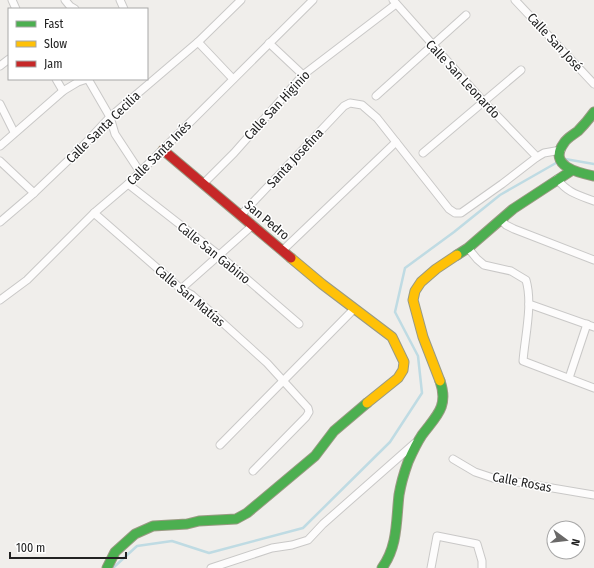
<svg xmlns="http://www.w3.org/2000/svg" width="594" height="568" font-family="'Fira Sans Condensed',sans-serif">
  <rect width="100%" height="100%" fill="#f0eeeb"/>
  <g fill="none" stroke-linecap="round" stroke-linejoin="round">
    <g stroke="#bfdbe3" stroke-width="2.5">
      <path d="M565 159 594 164"/>
      <path d="M113 568 137 546 172 541 209 553 303 528 390 442 422 393 418 356 395 312 405 268 454 232 500 195 556 163"/>
    </g>
    <g stroke="#c9c8c7" stroke-width="9">
      <g id="street">
        <path d="M12 0 16 9"/>
        <path d="M65 0 70 6 75 9"/>
        <path d="M120 0 124 9"/>
        <path d="M393 0 483 101 537 157"/>
        <path d="M515 0 594 84"/>
        <path d="M198 42 233 79"/>
        <path d="M269 43 303 75"/>
        <path d="M0 66 9 59"/>
        <path d="M56 79 63 91"/>
        <path d="M88 79 110 117 115 134 140 172"/>
        <path d="M376 96 466 15"/>
        <path d="M0 104 14 132"/>
        <path d="M0 146 63 91 78 82 87 79"/>
        <path d="M423 153 521 70"/>
        <path d="M0 161 34 193"/>
        <path d="M557 179C568 193 578 195 594 201"/>
        <path d="M128 184 219 255 299 324"/>
        <path d="M203 184 234 153 303 75 396 4"/>
        <path d="M94 213 181 289 192 295 267 363 308 408 309 412 306 417 253 471"/>
        <path d="M241 215 344 106 350 103 362 105 377 118 449 209 455 213H461L502 184 537 157 544 153 561 150"/>
        <path d="M501 220 506 225 514 229 594 260"/>
        <path d="M0 222 34 193 79 150 110 117 198 42 241 0"/>
        <path d="M468 248 477 259 484 265 511 271 526 280C533 304 525 336 523 361L594 388"/>
        <path d="M283 250 396 142"/>
        <path d="M181 289 253 225"/>
        <path d="M0 300 27 280 94 213 128 184 313 0"/>
        <path d="M529 304 594 327"/>
        <path d="M569 378 587 324"/>
        <path d="M220 445 354 309"/>
        <path d="M453 459 475 472 493 478 594 495"/>
        <path d="M211 568 272 548 292 545 308 540 323 524 415 443"/>
        <path d="M431 568 437 536 477 544 482 561V568"/>
      </g>
    </g>
    <g stroke="#999a82" stroke-width="11">
      <g id="fast">
        <path d="M594 112C589 119 584 125 578 131 573 135 567 138 564 143 547 166 579 173 594 176"/>
        <path d="M457 255 468 248 513 209 571 171"/>
        <path d="M107 568 115 552 135 534 153 526 187 524 199 521 236 519 247 513 315 456 334 431 367 403"/>
        <path d="M382 568C398 546 396 521 399 495 401 483 404 473 408 462 412 453 416 444 422 435 436 416 449 407 440 381"/>
      </g>
    </g>
    <g stroke="#999a82" stroke-width="11">
      <g id="slow">
        <path d="M291 258 322 284 392 337 404 362 403 370 398 378 367 403"/>
        <path d="M440 381 423 337 413 300 415 291 421 282 436 269 457 255"/>
      </g>
    </g>
    <g stroke="#999a82" stroke-width="11">
      <path id="jam" d="M163 150 291 258"/>
    </g>
    <use href="#street" stroke="#fdfcfc" stroke-width="7"/>
    <use href="#fast" stroke="#4caf50" stroke-width="9"/>
    <use href="#slow" stroke="#ffc107" stroke-width="9"/>
    <use href="#jam" stroke="#c62828" stroke-width="9"/>
  </g>
  <g text-anchor="middle" dominant-baseline="central" stroke-width="3" stroke-linejoin="round" paint-order="stroke">
    <g font-size="13" fill="#222" stroke="#fff">
      <text transform="translate(555 42) rotate(47)">Calle San José</text>
      <text transform="translate(463 79) rotate(47)">Calle San Leonardo</text>
      <text transform="translate(277 105) rotate(-47)">Calle San Higinio</text>
      <text transform="translate(103 127) rotate(-44)">Calle Santa Cecilia</text>
      <text transform="translate(159 153) rotate(-45)">Calle Santa Inés</text>
      <text transform="translate(295 158) rotate(-47)">Santa Josefina</text>
      <text transform="translate(267 220) rotate(40)">San Pedro</text>
      <text transform="translate(214 253) rotate(39)">Calle San Gabino</text>
      <text transform="translate(190 296) rotate(40)">Calle San Matías</text>
      <text transform="translate(522 482) rotate(11)">Calle Rosas</text>
    </g>
  </g>
  <rect x="8" y="8" width="140" height="72" fill="#ffffff" stroke="#a7a7a7"/>
  <rect x="16" y="21" width="20" height="6" fill="#4caf50" stroke="#a7a7a7"/>
  <text x="44" y="28" font-size="12" fill="#222222">Fast</text>
  <rect x="16" y="41" width="20" height="6" fill="#ffc107" stroke="#a7a7a7"/>
  <text x="44" y="48" font-size="12" fill="#222222">Slow</text>
  <rect x="16" y="61" width="20" height="6" fill="#c62828" stroke="#a7a7a7"/>
  <text x="44" y="68" font-size="12" fill="#222222">Jam</text>
  <g transform="translate(566 540) rotate(105)"><circle r="19" fill="#ffffff" stroke="#a7a7a7"/>
  <path d="M0-3L7 15L0 10L-7 15Z" fill="#6a6968"/>
  <text y="-6" font-size="11" font-weight="bold" text-anchor="middle" fill="#222222">N</text>
  </g>
  <path d="M10 552v6h116v-6" fill="none" stroke="#222222" stroke-width="2"/>
  <text x="16" y="552" font-size="12" fill="#222222" stroke="#ffffff" stroke-width="3" paint-order="stroke">100 m</text>
</svg>
